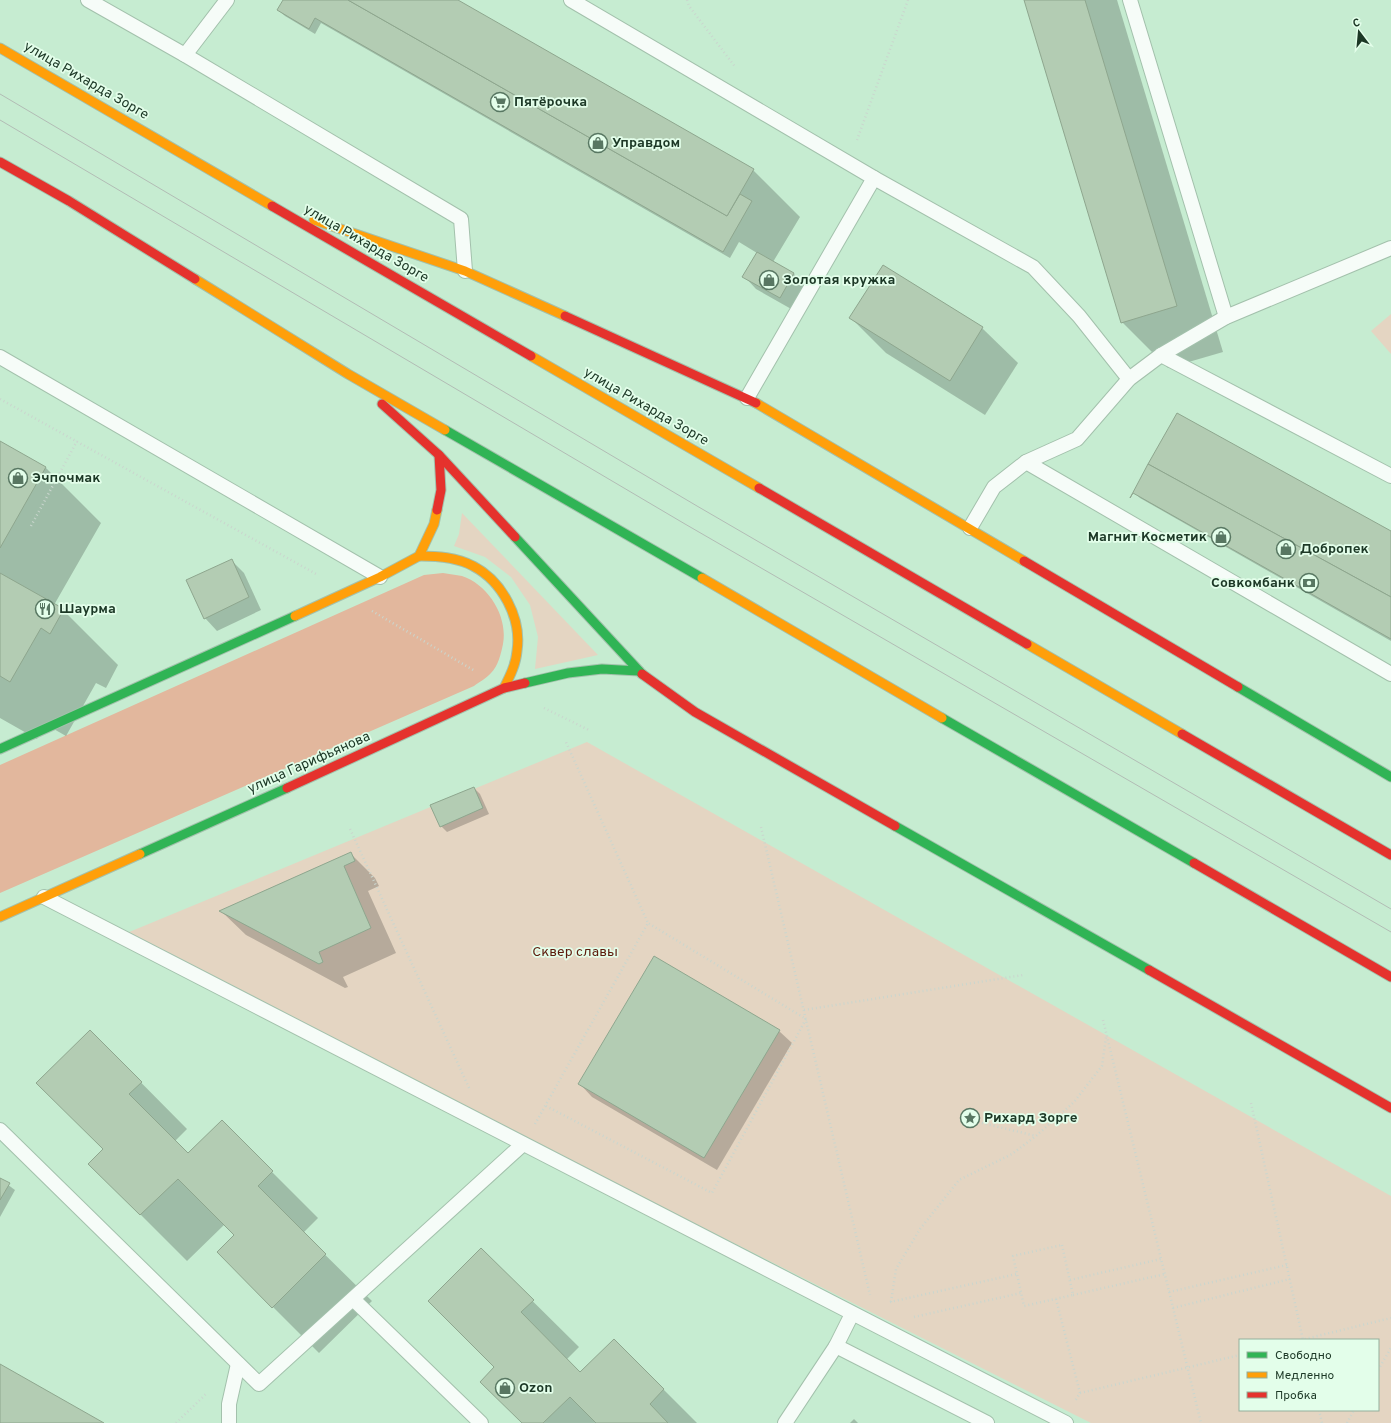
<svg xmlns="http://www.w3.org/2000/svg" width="1391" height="1423" font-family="Overpass,sans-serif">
  <rect width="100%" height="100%" fill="#c6ecd1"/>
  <g fill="#e4d5c2" fill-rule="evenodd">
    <path d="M1391 314V354L1371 331Z"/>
    <path d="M462 513 598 655 535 669 538 637 530 605 511 577 485 557 454 546 459 534Z"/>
    <path d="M587 742 1391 1196V1423H1091L122 935ZM1240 1340H1378V1410H1240Z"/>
  </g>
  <path fill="#e2b79d" d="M443 573C449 574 456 575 462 576 489 585 508 617 503 644 501 654 498 666 491 673 487 678 479 682 474 686L0 893V765L424 575Z"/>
  <g fill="#0003">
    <path d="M284 0H456L753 170 800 217 773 262 793 273 806 286 793 310 756 289 744 276 757 253 739 242 730 258 321 23 315 34 285 16 278 10Z"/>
    <path d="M1025 0H1117L1223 352 1168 368 1122 322Z"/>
    <path d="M883 267 982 328 1018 363 985 415 886 353 851 318Z"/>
    <path d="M0 442 46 468 101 523 54 605 63 610 118 665 106 688 96 683 66 736 45 724 37 739 0 718Z"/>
    <path d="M1134 492 1391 532V641L1140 498Z"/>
    <path d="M231 560 244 573 261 610 217 631 205 618Z"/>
    <path d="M474 788 480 794 489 814 447 832 441 826Z"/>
    <path d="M350 853 375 878 379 886 368 891 396 953 343 977 348 987 345 988 246 935 221 911Z"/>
    <path d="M90 1031 187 1129 175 1141 188 1155 222 1122 318 1218 303 1233 372 1301 319 1353 218 1252 235 1235 225 1224 187 1261 90 1164 104 1149Z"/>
    <path d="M779 1031 792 1043 717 1170 592 1097 580 1084Z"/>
    <path d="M0 1179 15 1190 0 1217Z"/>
    <path d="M481 1250 579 1347 567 1359 580 1373 614 1340 697 1423H523L496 1367Z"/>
    <path d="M854 1419 858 1423H850Z"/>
  </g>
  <g fill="#b3ccb3" stroke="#8ea68e">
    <path d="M283 0H348L727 216 740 194 752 201 723 252 315 18 309 29 277 10Z"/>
    <path d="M348 0H458L754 169 727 216Z"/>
    <path d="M1024 0H1085L1177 306 1121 323Z"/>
    <path d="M757 252 794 273 780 298 742 277Z"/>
    <path d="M883 265 983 327 950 381 849 318Z"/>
    <path d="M1177 413 1391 531V597L1148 464Z"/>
    <path d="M0 441 46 467 0 548Z"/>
    <path d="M1148 464 1391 597V639L1133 493 1130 498Z"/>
    <path d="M232 559 249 597 204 619 186 580Z"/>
    <path d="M0 573 64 609 50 634 41 628 10 682 0 676Z"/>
    <path d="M474 787 483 808 440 827 430 805Z"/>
    <path d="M351 852 355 861 344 866 371 928 319 952 323 962 319 964 219 911Z"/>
    <path d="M654 956 780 1030 704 1158 578 1084Z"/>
    <path d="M90 1030 142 1082 129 1094 188 1153 222 1120 273 1171 258 1186 326 1254 272 1308 217 1252 234 1235 178 1179 140 1215 88 1164 103 1149 36 1083Z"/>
    <path d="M0 1178 10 1183 0 1200Z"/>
    <path d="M481 1248 534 1300 521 1312 580 1372 614 1339 664 1389 650 1404 668 1423H596L570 1397 543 1423H522L480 1382 494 1367 428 1301Z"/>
    <path d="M0 1364 104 1423H0Z"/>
  </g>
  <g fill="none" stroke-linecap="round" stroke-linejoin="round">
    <g stroke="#a3c1ac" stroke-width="16">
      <g id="lane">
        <path d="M88 0 185 55 461 219 465 271"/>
        <path d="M571 0 874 178 747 398"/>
        <path d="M1130 0 1226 317"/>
        <path d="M185 55 227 0"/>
        <path d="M874 178 1033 267 1079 316 1129 379"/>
        <path d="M1161 355 1391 476"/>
        <path d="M0 357 380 577"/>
        <path d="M1026 462 1391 674"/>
        <path d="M970 528 994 487 1026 462 1077 439 1129 379 1161 355 1226 317 1391 248"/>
        <path d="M44 897 1066 1423"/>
        <path d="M0 1130 259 1384 523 1144"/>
        <path d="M353 1299 481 1423"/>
        <path d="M852 1314 836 1346 987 1423"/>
        <path d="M229 1423V1404L238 1364"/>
        <path d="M785 1423 836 1346"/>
      </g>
    </g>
    <g stroke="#a3c1ac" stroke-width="11">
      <g id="fast">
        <path d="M445 430 702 578"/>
        <path d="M515 537 642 674"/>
        <path d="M525 683 568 673 602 669 639 671"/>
        <path d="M1238 687 1391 777"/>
        <path d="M942 718 1194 863"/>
        <path d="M0 749 295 616"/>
        <path d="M895 826 1149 970"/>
        <path d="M140 854 287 788"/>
      </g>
    </g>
    <g stroke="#a3c1ac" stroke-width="11">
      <g id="slow">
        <path d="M0 48 272 206"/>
        <path d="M314 220 465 271 565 316"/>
        <path d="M195 279 348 374 445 430"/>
        <path d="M531 356 759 488"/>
        <path d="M756 403 1024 561"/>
        <path d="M419 556C437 556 457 557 473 566 502 581 522 618 517 651 516 664 510 676 504 688"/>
        <path d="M702 578 942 718"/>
        <path d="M295 616 380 577 419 556 434 524 437 510"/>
        <path d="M1027 644 1182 734"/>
        <path d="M0 917 140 854"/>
      </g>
    </g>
    <g stroke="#a3c1ac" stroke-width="11">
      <g id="jam">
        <path d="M0 162 69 201 195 279"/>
        <path d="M272 206 531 356"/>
        <path d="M565 316 756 403"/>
        <path d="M382 404 439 455 515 537"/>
        <path d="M759 488 1027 644"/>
        <path d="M437 510 441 490 439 455"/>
        <path d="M1024 561 1238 687"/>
        <path d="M642 674 695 712 895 826"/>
        <path d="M1182 734 1391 855"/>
        <path d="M287 788 504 688 525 683"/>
        <path d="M1194 863 1391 977"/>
        <path d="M1149 970 1391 1108"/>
      </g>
    </g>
    <g stroke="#cad6ce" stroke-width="2.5" stroke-dasharray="1 3" stroke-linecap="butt">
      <path d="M687 0 689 6 736 68"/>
      <path d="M857 140 908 0"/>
      <path d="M0 399 318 575"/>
      <path d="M31 526 77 441"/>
      <path d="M372 611 475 671"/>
      <path d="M544 708 589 730"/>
      <path d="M761 827 870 1295"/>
      <path d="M350 829 470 1090"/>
      <path d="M804 1010 1023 975"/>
      <path d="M1103 1020 1201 1423"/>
      <path d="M1251 1103 1303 1340"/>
      <path d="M546 1106 712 1193 806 1019 648 923"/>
      <path d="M978 1122 1036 1136"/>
      <path d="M535 1124 648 923 565 740"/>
      <path d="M1062 1245 1073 1295 1024 1306 1013 1256Z"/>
      <path d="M1070 1280 1161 1259"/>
      <path d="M1169 1292 1287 1265"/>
      <path d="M1073 1295 1165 1274"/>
      <path d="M1056 1299 1080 1393 1075 1401"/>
      <path d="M890 1302 1017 1274"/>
      <path d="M891 1302 896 1269 920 1229 959 1180 1012 1154 1036 1136 1074 1102 1102 1066 1106 1037"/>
      <path d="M1173 1308 1290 1279"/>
      <path d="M914 1317 1021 1293"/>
      <path d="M1301 1340 1391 1318"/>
      <path d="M1378 1370 1391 1348"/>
      <path d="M1080 1393 1240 1355"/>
      <path d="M1319 1410 1322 1423"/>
      <path d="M176 1423 206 1394"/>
      <path d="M1347 1423 1354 1410"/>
    </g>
    <use href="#lane" stroke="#f6fcf8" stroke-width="14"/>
    <use href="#fast" stroke="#30b455" stroke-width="9"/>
    <use href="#slow" stroke="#ff9f0a" stroke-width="9"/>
    <use href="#jam" stroke="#e5322d" stroke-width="9"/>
    <g stroke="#b2bcb5" stroke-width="1">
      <path d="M0 94 697 506 1391 909"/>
      <path d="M0 120 685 524 1391 932"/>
    </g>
  </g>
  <defs>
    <g id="supermarket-ring" transform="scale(1)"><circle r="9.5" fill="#e3feea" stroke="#587762" stroke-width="1.5"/><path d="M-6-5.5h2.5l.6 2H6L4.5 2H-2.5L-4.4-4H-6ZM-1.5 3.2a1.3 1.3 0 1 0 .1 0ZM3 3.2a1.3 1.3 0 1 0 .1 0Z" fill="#587762"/></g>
    <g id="shop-ring" transform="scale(1)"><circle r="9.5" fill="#e3feea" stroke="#587762" stroke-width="1.5"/><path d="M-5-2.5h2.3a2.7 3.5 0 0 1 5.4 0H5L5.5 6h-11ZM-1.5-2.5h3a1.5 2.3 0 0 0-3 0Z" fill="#587762"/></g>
    <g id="bank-ring" transform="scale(1)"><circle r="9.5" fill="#e3feea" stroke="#587762" stroke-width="1.5"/><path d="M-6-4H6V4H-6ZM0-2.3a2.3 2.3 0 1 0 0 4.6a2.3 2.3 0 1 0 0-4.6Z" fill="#587762"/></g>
    <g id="restaurant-ring" transform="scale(1)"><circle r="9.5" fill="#e3feea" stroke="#587762" stroke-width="1.5"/><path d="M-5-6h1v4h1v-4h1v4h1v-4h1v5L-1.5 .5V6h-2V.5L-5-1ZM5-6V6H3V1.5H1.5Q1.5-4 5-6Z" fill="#587762"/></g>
    <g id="sight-ring" transform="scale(1)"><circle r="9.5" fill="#e3feea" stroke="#587762" stroke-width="1.5"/><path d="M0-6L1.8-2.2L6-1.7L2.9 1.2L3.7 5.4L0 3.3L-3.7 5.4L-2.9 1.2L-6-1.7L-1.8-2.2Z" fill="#587762"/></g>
  </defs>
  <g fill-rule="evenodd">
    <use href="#supermarket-ring" x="500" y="102"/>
    <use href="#shop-ring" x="598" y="143"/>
    <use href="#shop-ring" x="769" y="280"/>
    <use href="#shop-ring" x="18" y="478"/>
    <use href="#shop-ring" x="1221" y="537"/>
    <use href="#shop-ring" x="1286" y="549"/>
    <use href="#bank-ring" x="1309" y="583"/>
    <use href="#restaurant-ring" x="45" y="609"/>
    <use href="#sight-ring" x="970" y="1118"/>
    <use href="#shop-ring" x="505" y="1388"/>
  </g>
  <g text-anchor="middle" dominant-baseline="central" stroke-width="3.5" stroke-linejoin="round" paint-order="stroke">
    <g font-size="14" fill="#1c3826" stroke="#e3feea">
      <text transform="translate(86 81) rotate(30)">улица Рихарда Зорге</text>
      <text transform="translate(366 244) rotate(30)">улица Рихарда Зорге</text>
      <text transform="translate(646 407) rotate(30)">улица Рихарда Зорге</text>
      <text transform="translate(309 763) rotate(-24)">улица Гарифьянова</text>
    </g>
    <g font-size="14" font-weight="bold" fill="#1c3826" stroke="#e3feea" text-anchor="start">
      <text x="514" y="102">Пятёрочка</text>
      <text x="612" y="143">Управдом</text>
      <text x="783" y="280">Золотая кружка</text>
      <text x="32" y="478">Эчпочмак</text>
      <text x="1207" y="537" text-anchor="end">Магнит Косметик</text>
      <text x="1300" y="549">Добропек</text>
      <text x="1295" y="583" text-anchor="end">Совкомбанк</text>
      <text x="59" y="609">Шаурма</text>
      <text x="984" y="1118">Рихард Зорге</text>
      <text x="519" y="1388">Ozon</text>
    </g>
    <g font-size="14" fill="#5d1b0c" stroke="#e3feea">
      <text x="575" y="952">Сквер славы</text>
    </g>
  </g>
  <rect x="1239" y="1339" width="140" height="72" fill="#e3feea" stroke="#93af9c"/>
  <rect x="1247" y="1352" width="20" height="6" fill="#30b455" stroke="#93af9c"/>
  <text x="1275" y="1359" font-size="12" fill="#1c3826">Свободно</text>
  <rect x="1247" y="1372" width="20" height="6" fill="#ff9f0a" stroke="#93af9c"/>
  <text x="1275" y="1379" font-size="12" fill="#1c3826">Медленно</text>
  <rect x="1247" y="1392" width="20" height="6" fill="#e5322d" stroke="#93af9c"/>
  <text x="1275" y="1399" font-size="12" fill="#1c3826">Пробка</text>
  <g transform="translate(1359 32) rotate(344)" stroke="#e3feea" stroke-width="3" paint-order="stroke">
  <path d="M0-3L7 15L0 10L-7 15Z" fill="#1c3826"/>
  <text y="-6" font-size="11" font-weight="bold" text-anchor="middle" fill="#1c3826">С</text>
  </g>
</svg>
